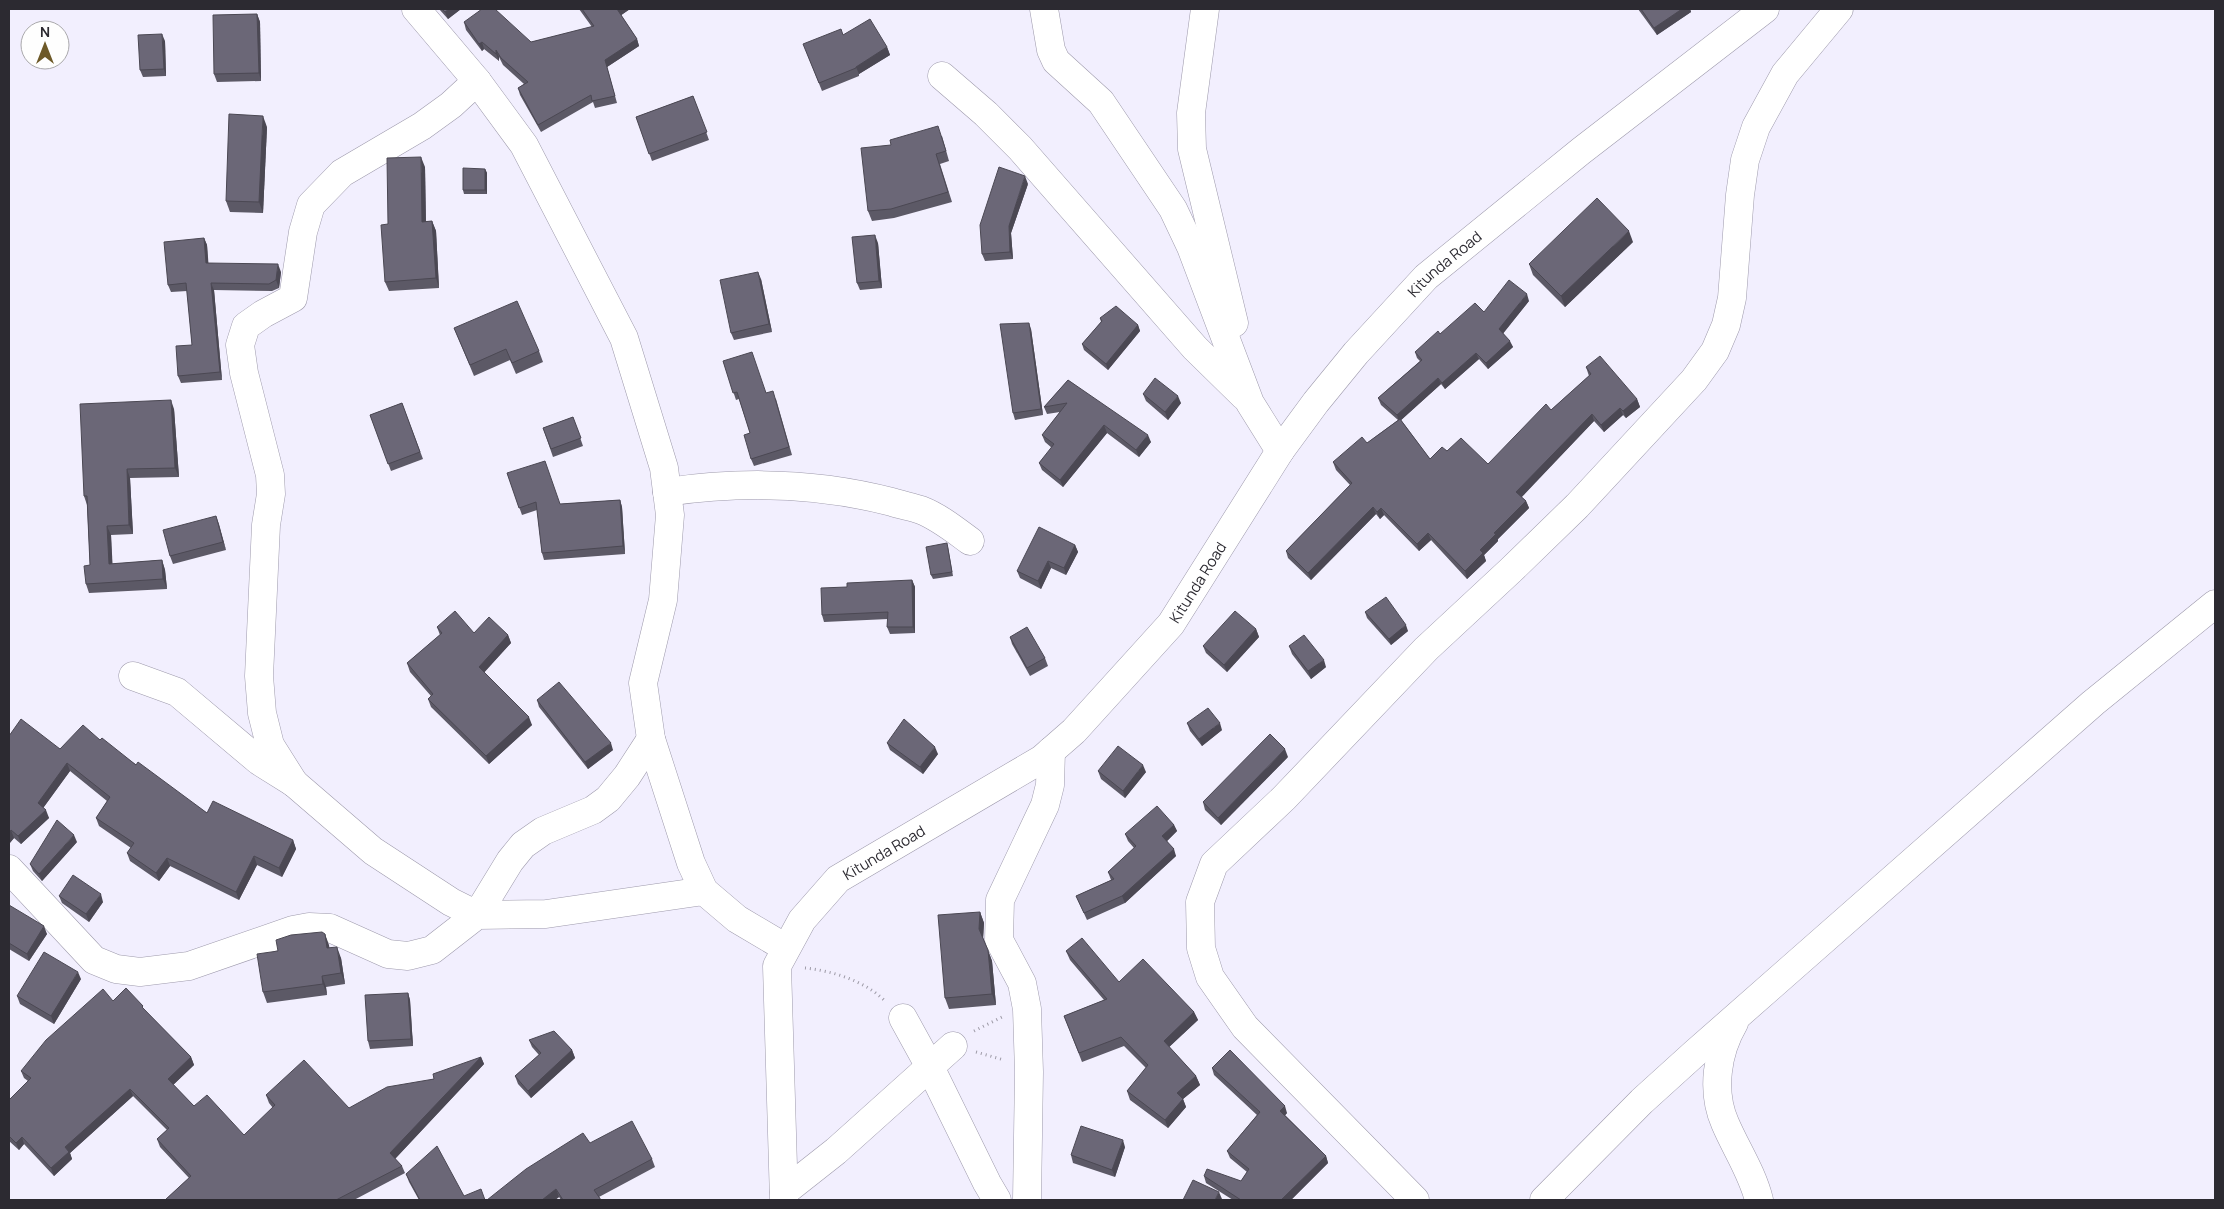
<svg xmlns="http://www.w3.org/2000/svg" width="2224" height="1209" font-family="Manrope,sans-serif">
  <rect width="100%" height="100%" fill="#f2effe"/>
  <g fill="none" stroke-linecap="round" stroke-linejoin="round">
    <g stroke="#9e9aac" stroke-width="29">
      <g id="minor">
        <path d="M416 9 477 81 524 145 624 338 664 468 670 515 663 600 643 683 651 739 691 863 704 891 737 919 786 948"/>
        <path d="M1044 9 1051 50 1056 61 1101 102 1173 209 1191 247 1250 403 1280 451"/>
        <path d="M1205 9 1191 113 1192 149 1234 323"/>
        <path d="M942 76 986 114 1020 148 1195 348 1244 396"/>
        <path d="M667 492C741 481 819 483 892 502 901 505 912 507 921 510 939 517 955 530 970 541"/>
        <path d="M133 676 177 692 259 761 294 783 373 851 451 902 477 915 510 861 523 845 543 831 593 810 608 799 627 776 651 739"/>
        <path d="M294 783 270 745 262 713 259 676 266 525 271 494 270 475 244 373 240 345 246 326 263 314 293 298 303 232 311 205 342 173 422 126 451 105 477 81"/>
        <path d="M9 869 94 960 116 969 140 972 189 966 293 930 309 927 330 928 388 954 408 956 432 950 477 915 546 914 704 891"/>
        <path d="M903 1018 930 1067 987 1183 997 1200"/>
        <path d="M1734 1023C1717 1052 1711 1091 1725 1123 1736 1149 1752 1172 1759 1200"/>
        <path d="M784 1192 836 1151 953 1046"/>
        <path id="s1" d="M784 1200 777 966 802 920 838 879 1042 759 1074 731 1171 624 1280 451 1316 402 1356 353 1426 277 1581 151 1765 9"/>
        <path d="M1027 1200 1029 1072 1027 1009 1022 983 999 940 1000 900 1045 805 1050 785 1051 751"/>
        <path d="M1415 1200 1245 1027 1210 977 1201 948 1200 902 1214 864 1284 798 1426 649 1511 570 1577 506 1694 380 1715 351 1726 325 1732 298 1740 195 1745 160 1756 127 1785 74 1839 9"/>
        <path d="M1544 1200 1642 1101 1695 1053 2093 703 2215 604"/>
      </g>
    </g>
    <g stroke="#9d9aa6" stroke-width="3" stroke-dasharray="1 4" stroke-linecap="butt">
      <path d="M805 968C833 971 865 981 885 1001"/>
      <path d="M974 1031 1002 1017"/>
      <path d="M976 1052 1004 1060"/>
    </g>
    <use href="#minor" stroke="#fff" stroke-width="28"/>
  </g>
  <g fill="#5c5966">
    <path d="M305 9H320L306 10Z"/>
    <path d="M439 9H461L448 19Z"/>
    <path d="M579 9H630L621 15 637 39 639 46 607 67 617 103 595 108 593 102 541 132 520 95 518 88 524 84 503 65 499 57V61L484 49 482 51 466 30 464 22 531 42 592 27Z"/>
    <path d="M1638 9H1690L1691 12 1657 35Z"/>
    <path d="M257 14 260 22 261 81 217 82 214 74Z"/>
    <path d="M843 35 887 47 890 55 859 74V76L822 91 806 51Z"/>
    <path d="M165 41 166 76 143 77 140 70Z"/>
    <path d="M693 96 709 140 652 161 636 117Z"/>
    <path d="M267 127 263 213 230 212 226 201Z"/>
    <path d="M942 136 949 161 940 164 952 202 894 218 872 221 868 211 891 145Z"/>
    <path d="M425 167 426 222 432 221 436 231 439 288 389 291 385 282 388 224Z"/>
    <path d="M485 169 487 173V194H464L463 190Z"/>
    <path d="M1028 184 1011 233 1013 259 985 261 982 254Z"/>
    <path d="M204 238 207 245 208 263 281 272 279 288 272 291 214 290 222 380 181 383 178 376 192 345 187 291 171 292 168 285Z"/>
    <path d="M1633 242 1565 307 1533 275 1529 264Z"/>
    <path d="M878 243 882 288 860 290 857 283Z"/>
    <path d="M761 279 772 332 734 340 731 333Z"/>
    <path d="M1529 301 1503 333 1513 347 1488 369 1479 359 1445 389 1441 384 1401 420 1430 459 1447 451 1488 464 1551 410 1589 376 1586 367 1637 399 1640 407 1626 418 1623 415 1604 432 1594 421 1521 497 1526 501 1529 508 1498 539V541L1484 555 1486 561 1467 579 1431 540 1419 551 1384 515 1380 519 1376 514 1311 580 1288 558 1286 551 1350 485 1336 470 1333 462 1367 443 1398 420 1381 405 1378 398 1420 361 1417 358 1415 352 1440 334 1484 312Z"/>
    <path d="M1100 318 1138 325 1140 331 1108 370 1084 350 1082 344 1101 322Z"/>
    <path d="M454 328 539 351 543 362 516 374 510 360 474 376Z"/>
    <path d="M1031 329 1043 415 1015 420 1013 413Z"/>
    <path d="M723 361 766 393 776 399 792 455 754 466 751 459 750 433 739 399 736 400Z"/>
    <path d="M1068 380 1151 442 1139 457 1107 433 1063 487 1042 470 1039 463 1052 448 1045 442 1042 435 1060 412 1047 414 1044 407Z"/>
    <path d="M1143 394 1181 403 1168 420 1146 401Z"/>
    <path d="M402 403 423 459 391 471 370 415Z"/>
    <path d="M174 409 179 477 130 478 133 534 111 535 112 564 162 560 165 570 167 589 89 593 86 584 90 565 87 505 84 496Z"/>
    <path d="M573 417 583 446 553 457 543 428Z"/>
    <path d="M507 473 560 504 620 500 622 507 625 554 544 560 542 553 537 510 522 515Z"/>
    <path d="M216 516 226 550 173 564 170 556Z"/>
    <path d="M1075 545 1078 552 1066 575 1051 568 1041 589 1020 578 1017 571Z"/>
    <path d="M948 547 953 576 933 579 931 575Z"/>
    <path d="M912 580 915 587V633L890 634 887 627 888 619 824 622 822 615 847 587Z"/>
    <path d="M1365 612 1408 631 1391 645 1367 618Z"/>
    <path d="M437 627 474 633 508 635 511 643 484 672 532 725 489 764 431 707 428 699 431 696 410 672 407 663 440 635Z"/>
    <path d="M1256 629 1259 637 1227 672 1206 653 1203 646Z"/>
    <path d="M1010 637 1045 658 1048 666 1030 676 1012 644Z"/>
    <path d="M1289 646 1326 667 1311 679 1292 654Z"/>
    <path d="M537 700 613 750 588 769 539 707Z"/>
    <path d="M1187 723 1222 730 1202 746 1190 731Z"/>
    <path d="M9 736 60 749 100 740 207 813 293 840 296 849 282 877 257 865 239 900 170 866 159 881 130 861 127 853 131 848 99 826 96 818 107 801 70 771 43 808 49 818 21 844 14 838 9 844Z"/>
    <path d="M887 743 938 754 923 774 890 750Z"/>
    <path d="M1288 757 1221 825 1205 810 1203 802Z"/>
    <path d="M1098 771 1146 772 1125 798 1101 779Z"/>
    <path d="M1174 825 1177 831 1167 841 1176 856 1125 903 1087 920 1076 896 1111 880 1108 872 1134 848 1128 841 1125 834Z"/>
    <path d="M77 842 42 881 33 871 30 864Z"/>
    <path d="M59 896 103 902 89 922 62 903Z"/>
    <path d="M9 905 47 934 29 961 9 949Z"/>
    <path d="M980 912 984 923 983 938 992 961 996 1005 949 1009 945 998Z"/>
    <path d="M325 934 329 948 341 958 345 984 326 987 327 995 267 1003 263 992 278 951Z"/>
    <path d="M1066 951 1119 982 1194 1012 1198 1020 1169 1047 1196 1076 1200 1085 1183 1099 1186 1107 1168 1128 1130 1100 1127 1091 1146 1068 1124 1046 1082 1062 1064 1016 1104 1000 1070 960Z"/>
    <path d="M81 979 54 1024 20 1004 17 996Z"/>
    <path d="M408 993 410 1000 413 1046 370 1049 368 1041Z"/>
    <path d="M113 1001 145 1011 191 1057 194 1065 173 1085 194 1106 244 1135 273 1108 269 1103 266 1095 349 1108 434 1079 481 1057 484 1064 395 1159 402 1166 405 1173 354 1200H165L189 1178 160 1147 157 1139 167 1130 133 1096 70 1153 72 1159 54 1176 24 1144 19 1150 9 1141V1100L28 1081 24 1078 21 1071Z"/>
    <path d="M529 1040 572 1050 575 1058 531 1098 518 1084 515 1076 539 1055 532 1047Z"/>
    <path d="M1212 1068 1287 1113 1285 1115 1326 1156 1328 1163 1291 1200H1233L1206 1183 1204 1176 1241 1181 1247 1172 1230 1158 1227 1151 1257 1115 1214 1075Z"/>
    <path d="M590 1143 652 1159 655 1167 599 1197 601 1200H561L559 1197 555 1200H487Z"/>
    <path d="M1125 1147 1115 1177 1073 1163 1071 1155Z"/>
    <path d="M406 1174 464 1196 485 1200H419L409 1182Z"/>
  </g>
  <g fill="#4b4853">
    <path d="M449 9H461L448 19 445 12Z"/>
    <path d="M617 9H630L620 16Z"/>
    <path d="M1682 9H1690L1691 12 1657 35 1654 28Z"/>
    <path d="M257 14 260 22 261 81 259 73Z"/>
    <path d="M162 34 165 41 166 76 164 69Z"/>
    <path d="M637 39 639 46 607 67 617 103 605 60Z"/>
    <path d="M482 42 484 49 482 51 479 44Z"/>
    <path d="M887 47 890 55 859 74 856 67Z"/>
    <path d="M496 50 499 57V61L496 54Z"/>
    <path d="M263 116 267 127 263 213 259 202Z"/>
    <path d="M421 157 425 167 426 232 422 222Z"/>
    <path d="M485 169 487 173V194L485 190Z"/>
    <path d="M1025 176 1028 184 1011 233 1013 259 1010 252 1009 226Z"/>
    <path d="M432 221 436 231 439 288 436 278Z"/>
    <path d="M1629 231 1633 242 1565 307 1561 296Z"/>
    <path d="M875 235 878 243 882 288 879 281Z"/>
    <path d="M204 238 207 245 209 270 206 263Z"/>
    <path d="M278 264 281 272 279 288 276 280Z"/>
    <path d="M758 272 761 279 772 332 769 324Z"/>
    <path d="M211 283 214 290 222 380 220 372Z"/>
    <path d="M1527 294 1529 301 1502 335 1499 329Z"/>
    <path d="M1029 323 1031 329 1043 415 1041 409Z"/>
    <path d="M1138 325 1140 331 1108 370 1106 364Z"/>
    <path d="M1510 341 1513 347 1488 369 1486 363Z"/>
    <path d="M1476 353 1479 359 1445 389 1442 383Z"/>
    <path d="M1438 378 1441 384 1399 422 1397 415Z"/>
    <path d="M1178 396 1181 403 1168 420 1165 412Z"/>
    <path d="M1637 399 1640 407 1626 418 1623 411Z"/>
    <path d="M171 400 174 409 179 477 175 468Z"/>
    <path d="M1620 408 1623 415 1604 432 1601 425Z"/>
    <path d="M1592 414 1594 421 1519 500 1516 492Z"/>
    <path d="M1104 425 1107 433 1063 487 1060 480Z"/>
    <path d="M1148 435 1151 442 1139 457 1136 450Z"/>
    <path d="M127 469 130 478 133 534 129 525Z"/>
    <path d="M620 500 622 507 625 554 623 546Z"/>
    <path d="M1526 501 1529 508 1498 539V541L1484 555 1486 561 1467 579 1465 571 1480 550 1494 533Z"/>
    <path d="M1373 507 1376 514 1311 580 1308 573Z"/>
    <path d="M1381 508 1384 515 1380 519 1377 512Z"/>
    <path d="M216 516 219 524 226 550 223 542Z"/>
    <path d="M107 526 111 535 113 573 109 564Z"/>
    <path d="M1428 533 1431 540 1419 551 1417 544Z"/>
    <path d="M1075 545 1078 552 1066 575 1064 568Z"/>
    <path d="M162 560 165 570 167 589 163 579Z"/>
    <path d="M1048 561 1051 568 1041 589 1038 581Z"/>
    <path d="M912 580 915 587V633L913 627Z"/>
    <path d="M1406 625 1408 631 1391 645 1389 639Z"/>
    <path d="M1256 629 1259 637 1227 672 1224 665Z"/>
    <path d="M508 635 511 643 482 675 479 667Z"/>
    <path d="M1324 660 1326 667 1311 679 1308 671Z"/>
    <path d="M529 717 532 725 489 764 486 756Z"/>
    <path d="M1220 723 1222 730 1202 746 1199 739Z"/>
    <path d="M611 743 613 750 588 769 585 762Z"/>
    <path d="M935 747 938 754 923 774 920 767Z"/>
    <path d="M1285 749 1288 757 1221 825 1218 818Z"/>
    <path d="M67 763 70 771 41 811 38 803Z"/>
    <path d="M1143 765 1146 772 1125 798 1123 791Z"/>
    <path d="M46 810 49 818 21 844 18 836Z"/>
    <path d="M1174 825 1177 831 1165 843 1162 836Z"/>
    <path d="M11 830 14 838 9 844V833Z"/>
    <path d="M74 835 77 842 42 881 39 874Z"/>
    <path d="M293 840 296 849 282 877 279 868Z"/>
    <path d="M1174 849 1176 856 1125 903 1122 896Z"/>
    <path d="M254 856 257 865 239 900 236 892Z"/>
    <path d="M167 858 170 866 159 881 156 873Z"/>
    <path d="M101 894 103 902 89 922 86 914Z"/>
    <path d="M980 912 984 923 983 940 979 929Z"/>
    <path d="M44 926 47 934 29 961 27 954Z"/>
    <path d="M325 934 329 945 331 959 327 948Z"/>
    <path d="M337 947 341 958 345 984 341 973Z"/>
    <path d="M988 950 992 961 996 1005 992 994Z"/>
    <path d="M78 972 81 979 54 1024 51 1016Z"/>
    <path d="M322 976 326 987 327 995 323 984Z"/>
    <path d="M408 993 410 1000 413 1046 411 1039Z"/>
    <path d="M1194 1012 1198 1020 1167 1049 1164 1041Z"/>
    <path d="M572 1050 575 1058 531 1098 528 1091Z"/>
    <path d="M191 1057 194 1065 171 1087 168 1079Z"/>
    <path d="M481 1057 484 1064 393 1161 390 1153Z"/>
    <path d="M1196 1076 1200 1085 1183 1099 1186 1107 1168 1128 1165 1120 1177 1093Z"/>
    <path d="M130 1089 133 1096 70 1153 72 1159 54 1176 51 1168 65 1147Z"/>
    <path d="M1285 1106 1287 1113 1283 1118 1280 1111Z"/>
    <path d="M22 1137 24 1144 19 1150 16 1143Z"/>
    <path d="M1123 1140 1125 1147 1115 1177 1112 1170Z"/>
    <path d="M1326 1156 1328 1163 1291 1200H1281Z"/>
    <path d="M556 1189 559 1197 555 1200H542Z"/>
    <path d="M1219 1192 1222 1199 1221 1200H1215Z"/>
  </g>
  <g fill="#6b6777" stroke="#4b4853">
    <path d="M442 9H449L445 12Z"/>
    <path d="M482 9H495L531 42 594 26 582 9H618H617L637 39 605 60 615 96 592 101 591 95 538 125 518 88 528 82 501 58 496 50V54L482 42 479 44 464 22Z"/>
    <path d="M1641 9H1682L1654 28Z"/>
    <path d="M257 14 259 73 214 74 213 15Z"/>
    <path d="M870 19 887 47 856 67V68L819 83 803 44 841 29 843 35Z"/>
    <path d="M162 34 164 69 140 70 138 35Z"/>
    <path d="M693 96 707 132 649 154 636 117Z"/>
    <path d="M229 114 263 116 259 202 226 201Z"/>
    <path d="M938 126 946 151 936 154 948 192 891 209 868 211 861 148 891 145 890 140Z"/>
    <path d="M421 157 422 222 432 221 436 278 385 282 381 225 388 224 387 158Z"/>
    <path d="M999 167 1025 176 1009 226 1010 252 982 254 980 225Z"/>
    <path d="M463 168 485 169V190H463Z"/>
    <path d="M1597 198 1629 231 1561 296 1529 264Z"/>
    <path d="M875 235 879 281 857 283 852 237Z"/>
    <path d="M204 238 206 263 278 264 276 280 269 284 211 283 220 372 178 376 176 346 192 345 186 283 168 285 164 242Z"/>
    <path d="M758 272 769 324 731 333 720 280Z"/>
    <path d="M1509 280 1527 294 1499 329 1510 341 1486 363 1476 353 1442 383 1438 378 1397 415 1378 398 1422 360 1415 352 1438 331 1440 334 1475 303 1484 312Z"/>
    <path d="M517 301 539 351 512 363 506 349 470 365 454 328Z"/>
    <path d="M1116 306 1138 325 1106 364 1082 344 1102 321 1100 318Z"/>
    <path d="M1029 323 1041 409 1013 413 1000 324Z"/>
    <path d="M752 352 766 393 773 391 789 447 751 459 744 435 750 433 737 392 733 393 723 361Z"/>
    <path d="M1600 356 1637 399 1623 411 1620 408 1601 425 1592 414 1516 492 1526 501 1494 533 1496 534 1480 550 1483 553 1465 571 1428 533 1417 544 1381 508 1377 512 1373 507 1308 573 1286 551 1352 483 1333 462 1362 437 1367 443 1400 419 1430 459 1442 447 1447 451 1461 438 1488 464 1546 404 1551 410 1591 374 1586 367Z"/>
    <path d="M1155 378 1178 396 1165 412 1143 394Z"/>
    <path d="M1068 380 1148 435 1136 450 1104 425 1060 480 1039 463 1054 444 1042 435 1067 403 1044 407Z"/>
    <path d="M171 400 175 468 127 469 129 525 107 526 109 564 162 560 163 579 86 584 84 566 90 565 87 496H84L80 404Z"/>
    <path d="M402 403 420 452 388 464 370 415Z"/>
    <path d="M573 417 581 438 551 449 543 428Z"/>
    <path d="M545 461 560 504 620 500 623 546 542 553 536 502 519 508 507 473Z"/>
    <path d="M216 516 223 542 170 556 163 530Z"/>
    <path d="M1039 527 1075 545 1064 568 1048 561 1038 581 1017 571Z"/>
    <path d="M947 543 952 572 931 575 926 547Z"/>
    <path d="M912 580 913 627H887L888 612 822 615 821 588 847 587V583Z"/>
    <path d="M1386 597 1406 625 1389 639 1365 612Z"/>
    <path d="M455 611 474 633 489 617 508 635 479 667 529 717 486 756 428 699 433 694 407 663 442 633 437 627Z"/>
    <path d="M1235 611 1256 629 1224 665 1203 646Z"/>
    <path d="M1027 627 1045 658 1027 668 1010 637Z"/>
    <path d="M1304 635 1324 660 1308 671 1289 646Z"/>
    <path d="M559 682 611 743 585 762 537 700Z"/>
    <path d="M1208 708 1220 723 1199 739 1187 723Z"/>
    <path d="M21 719 60 749 83 725 100 740 102 738 136 765 138 762 207 813 213 801 293 840 279 868 254 856 236 892 167 858 156 873 127 853 134 843 96 818 110 797 67 763 38 803 46 810 18 836 11 830 9 833V736Z"/>
    <path d="M904 719 935 747 920 767 887 743Z"/>
    <path d="M1270 734 1285 749 1218 818 1203 802Z"/>
    <path d="M1118 746 1143 765 1123 791 1098 771Z"/>
    <path d="M1157 806 1174 825 1162 836 1174 849 1122 896 1084 913 1076 896 1114 879 1108 872 1136 846 1125 834Z"/>
    <path d="M57 820 74 835 39 874 30 864Z"/>
    <path d="M73 875 101 894 86 914 59 896Z"/>
    <path d="M9 905 44 926 27 954 9 943Z"/>
    <path d="M980 912 979 929 988 950 992 994 945 998 938 915Z"/>
    <path d="M322 932 325 934 327 948 337 947 341 973 322 976 323 984 263 992 257 954 278 951 276 940 291 935Z"/>
    <path d="M1082 938 1119 982 1143 959 1194 1012 1164 1041 1196 1076 1177 1093 1183 1099 1165 1120 1127 1091 1148 1065 1121 1037 1079 1053 1064 1016 1107 999 1066 951Z"/>
    <path d="M44 952 78 972 51 1016 17 996Z"/>
    <path d="M126 988 143 1006 142 1007 191 1057 168 1079 194 1106 207 1095 244 1135 275 1105 266 1095 304 1060 349 1108 387 1087 434 1079 433 1074 481 1057 390 1153 402 1166 336 1200H165L191 1176 157 1139 169 1128 130 1089 65 1147 69 1152 51 1168 22 1137 16 1143 9 1136V1100L31 1078 21 1071 46 1040 103 989 113 1001Z"/>
    <path d="M408 993 411 1039 368 1041 365 995Z"/>
    <path d="M554 1031 572 1050 528 1091 515 1076 541 1053 529 1040Z"/>
    <path d="M1230 1050 1285 1106 1280 1111 1326 1156 1281 1200H1241L1204 1176 1207 1169 1241 1181 1249 1169 1227 1151 1260 1112 1212 1068Z"/>
    <path d="M632 1121 652 1159 594 1190 601 1200H563L556 1189 542 1200H487L526 1169 583 1133 590 1143Z"/>
    <path d="M1081 1126 1123 1140 1112 1170 1071 1155Z"/>
    <path d="M437 1146 464 1196 481 1189 485 1200H420L406 1174Z"/>
    <path d="M1193 1180 1219 1192 1215 1200H1183Z"/>
  </g>
  <g text-anchor="middle" dominant-baseline="central" stroke-width="5" stroke-linejoin="round" paint-order="stroke">
    <g font-size="15" fill="#2c2a31" stroke="#fefefe">
      <text stroke="none"><textPath href="#s1" startOffset="1219">Kitunda Road</textPath></text>
      <text stroke="none"><textPath href="#s1" startOffset="814">Kitunda Road</textPath></text>
      <text stroke="none"><textPath href="#s1" startOffset="394">Kitunda Road</textPath></text>
    </g>
  </g>
  <rect width="2224" height="1209" fill="none" stroke="#2c2a31" stroke-width="20"/>
  <g transform="translate(45 45)"><circle r="24" fill="#fefefe" stroke="#aaa9ac"/>
  <path d="M0-4L9 19L0 12L-9 19Z" fill="#6d5928"/>
  <text y="-8" font-size="14" font-weight="bold" text-anchor="middle" fill="#2c2a31">N</text>
  </g>
</svg>
